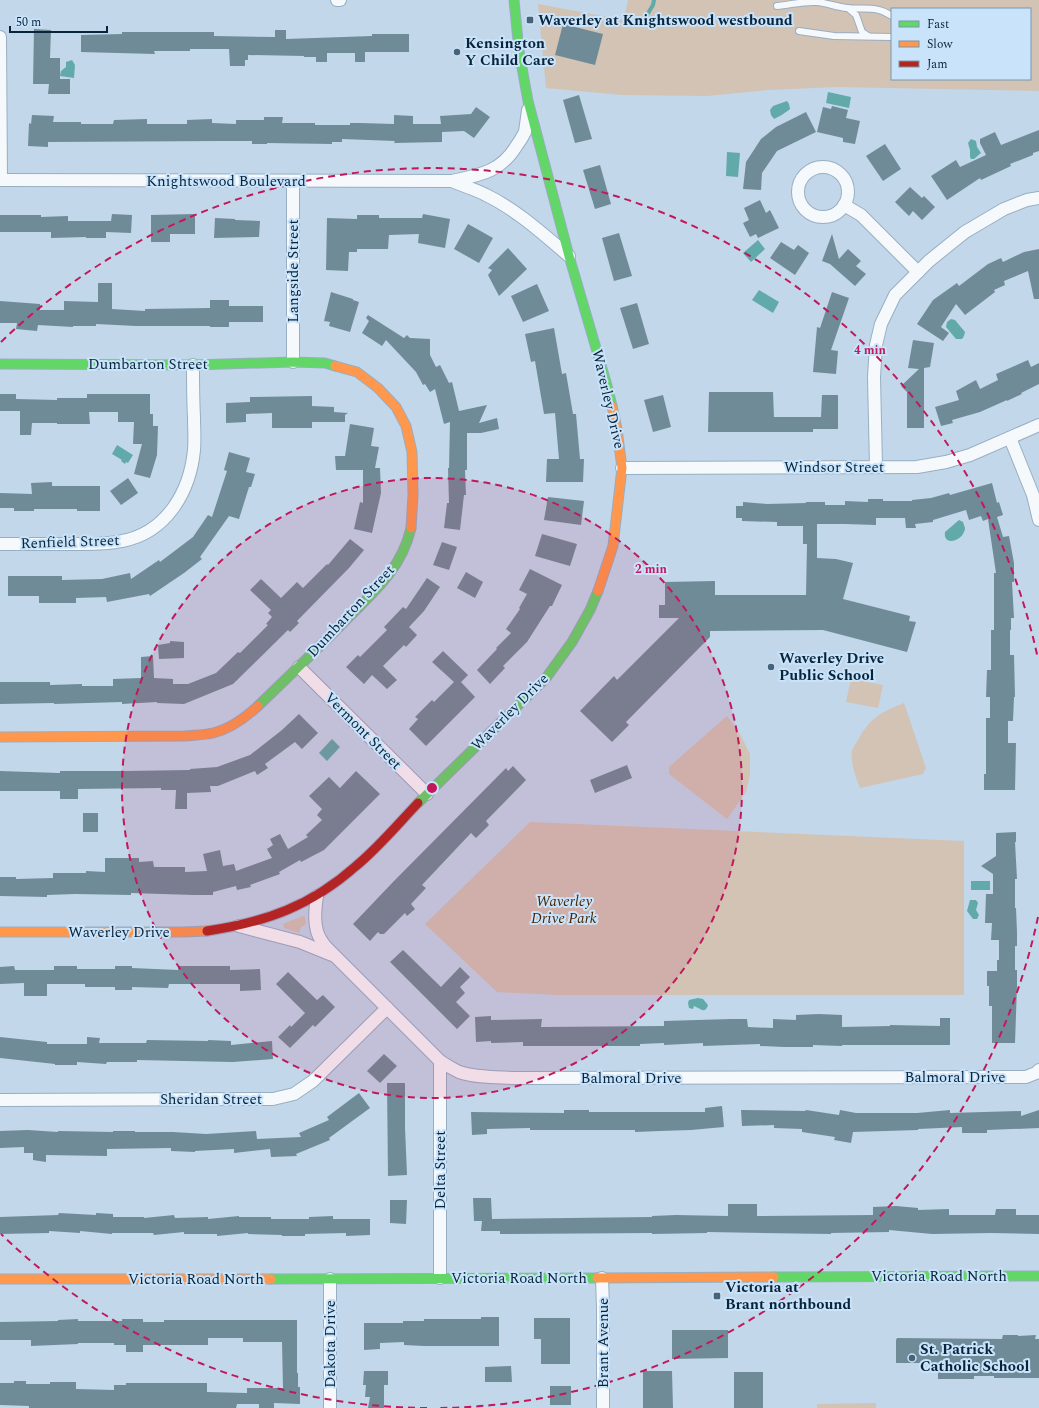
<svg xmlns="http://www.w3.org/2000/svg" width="1039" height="1408" font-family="Spectral,serif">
  <rect width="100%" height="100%" fill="#c2d7ea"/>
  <g fill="#d2c3b4" fill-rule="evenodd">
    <path d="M628 0H1039V91L837 87 768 90 707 96 621 95 546 88 538 4 624 20ZM892 9H1030V79H892Z"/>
    <path d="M851 679 883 685 878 708 846 702Z"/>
    <path d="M904 703 926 768 923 774 860 788C856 777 850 763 852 751 853 747 856 743 858 740 870 718 881 712 904 703Z"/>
    <path d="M727 716 740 734 750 754V775L746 792 727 819 669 774V767Z"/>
    <path d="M530 822 964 841V995H557L497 992 425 924Z"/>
    <path d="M303 916 305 917 306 924 301 927 299 933 284 928 283 924Z"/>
    <path d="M876 1403V1408H817V1404Z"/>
  </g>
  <g fill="#61aaa9">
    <path d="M72 60 75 65 74 78 60 76 61 71 66 67V62Z"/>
    <path d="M828 92 851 97 849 108 826 103Z"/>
    <path d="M787 101 789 104 790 109C788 111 777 118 774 119L771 115 770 110 773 106Z"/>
    <path d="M971 139 976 141 977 147 981 153 974 159H971L970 157V150L968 143Z"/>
    <path d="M727 152 740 153 738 177 726 176Z"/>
    <path d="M758 240 765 249 751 262 743 253Z"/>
    <path d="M759 290 779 302 773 313 752 300Z"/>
    <path d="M951 319 955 320 965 332 964 336 962 339H956L946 327 947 322Z"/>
    <path d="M117 445 133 455 128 463 126 462 125 464 121 461 122 460 112 454Z"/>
    <path d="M959 520 963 522 965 528C965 530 964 532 963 534 958 542 943 545 945 532Z"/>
    <path d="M332 739 340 747 327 761 319 753Z"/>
    <rect x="971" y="881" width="19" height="9"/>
    <path d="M970 900H976L978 903 976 910 979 915 977 919H973L967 911Z"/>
    <path d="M698 998 703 999 708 1005C705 1015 700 1008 694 1006L693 1009 689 1008 688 1003 689 1000Z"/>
  </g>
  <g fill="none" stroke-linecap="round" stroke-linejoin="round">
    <path stroke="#61aaa9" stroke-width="4" d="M641 25 653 5 654 0"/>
  </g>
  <g fill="#708b98">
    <path d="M563 24 603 34 595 65 555 55Z"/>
    <path d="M34 29 51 30 50 58H60V79H70V94H48L49 84H33Z"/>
    <path d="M275 30H286V39L372 36V34H409V52H365V62H355V53H327V62H316V57H304V56L248 55V60H245V66H230L229 49H190V51H154L155 54 81 52V35L122 34V32H214V36L275 37Z"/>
    <path d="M579 95 592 139 575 143 563 100Z"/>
    <path d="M832 106 848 110 846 118 860 121 855 144 843 142V138L817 132 823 107 831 109Z"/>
    <path d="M476 107 490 117 474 138 464 131 442 132V142L394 143 395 141 342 139V142H332V144L267 143V144H252V141H220L48 142V147L28 146 29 123 31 124 32 115 54 116 53 122H81V124H113L114 120 147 119V124H187V120L212 119V123L236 124V120H264V117H283L282 123H315V125H350V123H360L394 124V115L413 116V124H441L440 116 471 114Z"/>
    <path d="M806 112 816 132 777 151 762 173 761 190 743 189 746 162 761 139 776 127Z"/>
    <path d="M1039 130V151L1033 153V155L1010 164 1011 166 981 180 980 178 947 200 931 176 956 160 960 167 986 155 980 143V139L995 132 1001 145Z"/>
    <path d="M885 144 901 169 883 181 866 156Z"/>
    <path d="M600 165 611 204 595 209 583 170Z"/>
    <path d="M910 187 922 198 924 196 935 207 922 220 913 211 909 216 895 202Z"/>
    <path d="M760 200 766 213 770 210 779 228 758 238 756 234 750 237 743 223 749 220 744 208Z"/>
    <path d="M112 214 132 215 131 233 106 232V238H86V237L51 238V232H0V215H41V217L68 216V221H111Z"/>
    <path d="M195 214V234H170V242H151V215Z"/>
    <path d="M423 214 450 219 445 248 418 243 419 234 389 235 388 249H357V252H349L348 271 326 270 327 218 357 219V215H379V218H422Z"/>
    <path d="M215 218 235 219V220L260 221 259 237 214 238Z"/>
    <path d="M468 224 493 238 479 263 454 249Z"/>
    <path d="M619 233 632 276 614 281 602 238Z"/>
    <path d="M832 234 839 259 848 249 861 261 856 266 866 274 855 286 830 264 822 261Z"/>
    <path d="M781 242 794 250 798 245 809 253 795 275 770 258Z"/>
    <path d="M508 248 527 269 499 296 488 275 492 270 488 268Z"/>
    <path d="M1039 249V299H1034L1028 271 1004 281 1005 285 994 290 995 292 965 315 956 304 941 327 949 333 943 341 917 324 933 300 957 283 959 286 988 264 1001 258 1003 262 1024 252Z"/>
    <path d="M98 283H112V309L145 311V309L210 308V300H229V306H263V322H229V327H210V326H136L96 324V326H73V327L38 325 37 331 16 329 17 323H0V301L40 304V310H64V301L98 302Z"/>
    <path d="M537 284 549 311 523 322 511 296Z"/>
    <path d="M331 292 353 299V300L359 302 350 332 329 326 330 322 324 321Z"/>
    <path d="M832 292 849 298 831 350 838 351 836 374 813 372 817 327 820 328Z"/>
    <path d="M637 303 649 344 633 349 620 308Z"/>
    <path d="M368 315 404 338 407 335 410 338 430 339V355L436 367 440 365 449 383 452 382 459 411 487 405 479 423 497 418 499 429 481 433H467V470H465L466 495H464L460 530 444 528 447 503H449L448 468H449L450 422 444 424 435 389 430 392 425 384 423 385 416 372 386 340 382 346 362 333 369 321 366 318Z"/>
    <path d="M554 328 562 374 566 373 573 414H576L580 459H584L583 482H546L547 459H559L555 413 544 414 535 361 531 362 525 334Z"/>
    <path d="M913 340 934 343 930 367 924 368V428H907V392L901 386 919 369 908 368Z"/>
    <path d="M1028 360 1031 367 1039 363V384L1021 393 1022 394 1007 401V400L980 412 952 420 953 423 941 426 935 407 959 400 956 391 976 380 980 389 998 380 996 374Z"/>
    <path d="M709 392H773L774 417H821L822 395H838V429H813V432H708Z"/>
    <path d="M0 394H16V399L57 400V398H87V394H150V414H153V426H158L157 455 150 478 134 474 142 444H133L134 422H118V412H89L90 424H57V423H32L31 435H20V411H0Z"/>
    <path d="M663 395 671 427 653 432 644 400Z"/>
    <path d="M312 396V406L334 407V412L348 413 345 415V422H312V428H272V413L246 414V422L226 423V403L250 402V397Z"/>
    <path d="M350 424 374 428 371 446 379 447 375 468H380L381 493 372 533 354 529 360 502 363 503V470H336L335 456H345Z"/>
    <path d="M229 452 250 458 246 472 255 474 251 487H249L239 519 229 516 200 557 202 559 184 573 150 596 149 594 107 602 106 597 76 598V603H39V596H8V576H62V580L102 579 130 573 131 579 159 560 160 562 193 537 208 515 212 517 227 471 224 470Z"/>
    <path d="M128 478 138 493 121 505 110 491Z"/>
    <path d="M52 482V486H100V511H77V509H34V511H14V508H0V493L32 494 31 483Z"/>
    <path d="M992 483 997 503 999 502 1003 515 997 517 1003 537 1009 536 1014 563V582H1012L1014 618H1011V630H1010V655H1014L1015 697H1014L1013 721H1008V743H1016L1015 790H984V774H986V718H990V697H986L987 670H991V630H994V573H996L988 519 983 521 981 516 969 520 966 510 933 520V522L915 524 916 528H906L905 518H876V525L845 524H817V558L836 559 853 563 843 599 910 616 909 621 916 622 907 652 823 630 710 631V637L626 722 629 725 612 742 580 711 614 676 617 680 679 618H659V605H665V582L715 581V595H806L807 544H803V526H777V522L742 521V518H736V506H743V502L767 504 806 503V502H825V505H845V501L868 502V499H883V501H912V500L931 498 949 493 950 495Z"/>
    <path d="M548 497 584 501 581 525 544 520Z"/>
    <path d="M542 534 577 544 570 566 535 556Z"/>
    <path d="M350 539 364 550 349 568 297 621 299 623 290 632 288 630 233 684 184 704 157 703V702L122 704V702L54 704V703L0 704V682H50V685L82 684V686H113V679L141 678V657L153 656 154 678 173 679V684H188L216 673 238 652 240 653 268 625 266 624 272 617 268 613 271 610 250 590 261 579 281 598 297 582 303 588 327 564 328 565Z"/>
    <path d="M442 542 457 547 449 570 433 565Z"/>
    <path d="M530 569 562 585 552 606H550L527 642 503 666 505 668 490 684 477 670 497 649 496 648 511 633 506 629 520 609 519 608 527 594 519 590Z"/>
    <path d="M466 572 483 582 475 598 457 588Z"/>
    <path d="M427 578 440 587 424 611 409 627 417 635 406 647 404 645 383 666 397 680 387 689 372 675 364 684 346 667 358 655 360 657 387 630 384 627 403 607 406 609Z"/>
    <path d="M170 641 184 642V658L159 659 158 645 170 643Z"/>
    <path d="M443 651 468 675 461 682 475 697 426 746 409 729 418 719 415 717 432 700 434 702 454 682 432 662Z"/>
    <path d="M299 714 318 733 302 749 295 742 265 764 268 768 257 775 255 771 218 786H210L211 792 187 793V809H175L176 790H161V788L78 789V799H60V791H0V771L60 773V771H125L190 770V769L217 767 250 755 282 730Z"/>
    <path d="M627 765 632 778 595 793 590 780Z"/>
    <path d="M513 766 526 780 486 821 489 825 476 838 471 833 422 885 426 888 411 904 415 909 407 916 405 913 384 934H380L378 932 370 941 353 924 394 881 506 768 508 771Z"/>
    <path d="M356 771 380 794 324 850 301 862 300 860 279 872 280 874 250 885 251 887 237 890 236 886 213 892V895H194L131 893V895L75 894 47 895V897L0 896V877H16V879L53 878V873H86V871L105 872V858H139V862L153 861 154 867H185V872L207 871 203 854 220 850 223 866 234 864 236 871 272 858 267 849 273 845 270 839 280 834 288 849 308 837 306 835 322 820 317 815 322 809 309 796 329 777 340 788Z"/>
    <rect x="83" y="813" width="15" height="19"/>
    <path d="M1016 832V842H1015L1017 879H1015V908H1016L1017 932V946H1015V970H1017V986L1015 1043H992V1006H989V986H987V971H997V960H999V940H991L992 923H985L986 894H993V874L981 866 996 856V833Z"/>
    <path d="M403 950 441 987 460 967 470 977 460 987 465 993 456 1002 470 1016 457 1029 390 962Z"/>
    <path d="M14 966 15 970H54V966H77V969H115V966H132V968L178 970V966H230V970L260 969 261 990 240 991V984H169L168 988 132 987V990H115V987H85V984H47V996H24V983L0 984V967Z"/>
    <path d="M288 972 317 1000 323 995 335 1007 315 1027 313 1025 290 1048 278 1037 290 1025 291 1027 305 1013 276 984Z"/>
    <path d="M819 1014 842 1015V1027L890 1026V1025L940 1026V1018H950V1045H842V1046L813 1045V1047H784L760 1046V1044L703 1046V1043L664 1045V1043L640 1044V1046H523V1042L491 1043V1041L476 1042 475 1017 491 1016V1020L542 1019 541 1027 664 1026V1021L731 1019H747L748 1027 773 1028V1019L796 1020V1015Z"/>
    <path d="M0 1037 47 1042V1044H87V1037L100 1038 99 1043H146L147 1040 208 1041V1040L231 1041V1045L272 1041 273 1059 233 1062 137 1060V1062H107L106 1064 77 1062V1065H55V1064L0 1058Z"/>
    <path d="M384 1054 397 1066 380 1083 367 1071Z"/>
    <path d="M387 1083H405V1128L407 1175 388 1176Z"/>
    <path d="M359 1093 370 1108 329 1138 330 1140 296 1154 297 1156 271 1157 270 1149 234 1153V1149L195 1151V1152L171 1151V1148L107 1149V1156L46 1155V1162L33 1160V1153H24V1147L0 1148V1131L28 1130 58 1132V1131L113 1132V1131H135V1132H173L206 1134 256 1131 257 1139 301 1137 299 1133 329 1120 327 1117Z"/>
    <path d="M722 1106 724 1127 691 1130 660 1131 635 1132V1130H530V1128L487 1129V1134L472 1135 471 1112 564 1113V1110H589V1112H705V1108Z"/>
    <path d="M741 1110 805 1111 806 1110 839 1115 840 1110 856 1113H917L950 1110V1113L1021 1111V1116L1039 1110V1128L987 1130V1133H962V1127L918 1129V1130L853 1132 851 1143 834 1140 835 1137 802 1132V1129L774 1128V1125L742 1126Z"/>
    <path d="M473 1198H491L492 1219 652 1217V1216L676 1215 728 1216V1204H757V1216L873 1215V1207L896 1206 918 1208V1210L949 1209V1215H995L996 1209H1016V1215H1039V1234L991 1233 932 1234 889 1230V1232L831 1233V1234L707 1232V1233L652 1234V1233L500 1234V1231H481L482 1221H474Z"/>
    <path d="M390 1200H407L406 1224 390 1223Z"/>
    <path d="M59 1213 96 1215V1213L113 1214V1217H144V1218L174 1215 175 1218 208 1217V1219L239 1216V1217H271V1219H309V1217L333 1216V1219H370V1235L346 1236V1233L305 1234V1236H282V1235L248 1234V1233L217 1236V1234H184V1232L154 1235 153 1233H112V1234L80 1231V1233L49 1231V1233L0 1234V1217L58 1215Z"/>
    <path d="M481 1317H499V1346H424L404 1345V1342L380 1343V1349L364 1350V1323H403V1321H424V1319H481Z"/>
    <path d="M534 1318H570V1364H541V1339H534Z"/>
    <path d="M78 1319V1321H122V1319H143V1322H164V1320H297V1373H298V1387H300V1404L274 1403V1408H259V1404H237L236 1408H29V1406L0 1405V1383H14V1381H26V1384H50V1382H76V1389L114 1390V1385H126V1383H207V1392L247 1393V1388H283L282 1342H243V1338H208V1345H143V1352H126V1345H114V1343H78V1344L31 1346V1340H0V1322L58 1321V1320Z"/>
    <path d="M672 1330H728V1358L672 1359Z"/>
    <path d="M1003 1335H1018V1336L1036 1335 1035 1339H1039V1378H994V1376H974V1379H938V1368H932V1363H896V1340L897 1338 1002 1339Z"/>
    <path d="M511 1366 512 1382H485V1367Z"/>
    <path d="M364 1371H388V1385H384V1408H368L370 1397H365L366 1385H363Z"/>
    <path d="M643 1371H672L673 1408H643Z"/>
    <rect x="734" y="1372" width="29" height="36"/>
    <rect x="550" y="1386" width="21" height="19"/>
  </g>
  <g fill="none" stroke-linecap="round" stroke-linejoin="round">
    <g stroke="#98aec2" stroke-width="8">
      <g id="lane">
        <path d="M777 6C790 5 803 1 817 2 827 3 837 7 847 8 864 10 876 5 892 16"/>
        <path d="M849 9 856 15 862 32 868 36"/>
        <path d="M799 31 834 36 892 37"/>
      </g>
    </g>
    <g stroke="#98aec2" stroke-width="14">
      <g id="street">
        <path d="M337 0H340"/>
        <path d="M0 37 1 180"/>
        <circle cx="823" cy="192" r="25"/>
        <path d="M0 180 452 181C480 175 501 172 517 145 520 141 523 136 525 132 526 125 527 117 528 110"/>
        <path d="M293 181V362"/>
        <path d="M452 181C463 186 475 189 486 195 517 210 543 234 569 256"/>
        <path d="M844 205 861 215 918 272"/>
        <path d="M1010 438 1033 495 1039 520"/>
        <path d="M876 467 874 377 876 345 881 324 895 295 929 261 965 232 1004 209 1027 200 1039 198"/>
        <path d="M622 468 917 467 946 462 970 455 1039 425"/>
        <path d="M0 544C22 544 45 544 67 544 85 544 104 545 122 541 166 533 190 492 194 450 195 439 194 428 194 417 193 399 193 382 193 365"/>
        <path d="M299 667 427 794"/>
        <path d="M317 896C315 910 313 928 321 940 324 946 329 950 334 955L440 1061C446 1065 453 1069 459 1072 477 1078 496 1077 515 1078L1026 1077 1036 1073 1039 1070"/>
        <path d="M239 926 300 942 332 955"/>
        <path d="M0 1100 273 1099 294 1094 313 1081 387 1008"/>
        <path d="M440 1278V1061"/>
        <path d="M602 1278 603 1308V1408"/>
        <path d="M330 1279V1408"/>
      </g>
    </g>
    <g stroke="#98aec2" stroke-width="11">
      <g id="fast">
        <path d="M514 0 519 51 528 101 569 256 608 389 612 406"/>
        <path d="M0 364 193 365 293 362 325 363 335 366"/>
        <path d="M258 706C285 680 312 654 339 627 369 596 401 572 411 528"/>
        <path d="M418 803 546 678 572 642 590 610 598 591"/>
        <path d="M774 1277 1039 1276"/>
        <path d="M271 1279 597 1278"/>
      </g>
    </g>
    <g stroke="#98aec2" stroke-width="11">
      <g id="slow">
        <path d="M335 366 357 372 378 388 396 407 406 426 412 452 413 495 411 528"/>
        <path d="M598 591 613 546 622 468 617 429 612 406"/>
        <path d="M0 737 185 736C194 735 204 735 213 733 230 729 245 718 258 706"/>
        <path d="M0 932H184L207 931"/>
        <path d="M597 1278 774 1277"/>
        <path d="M0 1279H271"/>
      </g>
    </g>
    <g stroke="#98aec2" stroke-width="11">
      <path id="jam" d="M207 931C266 922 311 906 356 866 378 848 398 824 418 803"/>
    </g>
    <use href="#lane" stroke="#f6f9fc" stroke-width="6"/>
    <use href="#street" stroke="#f6f9fc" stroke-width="12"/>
    <use href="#fast" stroke="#63d668" stroke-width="9"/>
    <use href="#slow" stroke="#ff974d" stroke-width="9"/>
    <use href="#jam" stroke="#b3261e" stroke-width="9"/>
  </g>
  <circle cx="432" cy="788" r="310" fill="#c2185b" fill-opacity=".12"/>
  <g fill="none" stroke="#c2185b" stroke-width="2" stroke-dasharray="7 5">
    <circle cx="432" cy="788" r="310"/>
    <path d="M1038 917A620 620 0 0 1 437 1408M427 1408A620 620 0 0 1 1 1234M1 342A620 620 0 0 1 1038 659"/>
  </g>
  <g fill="#486378" stroke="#c9e3fb" stroke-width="1.5">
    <rect x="526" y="16" width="8" height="8" rx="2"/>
    <circle cx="457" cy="52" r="4"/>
    <circle cx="771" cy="667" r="4"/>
    <rect x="713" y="1292" width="8" height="8" rx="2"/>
    <circle cx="912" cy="1358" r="4"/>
  </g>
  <g text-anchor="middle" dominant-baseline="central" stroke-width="4" stroke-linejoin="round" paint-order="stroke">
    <g font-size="15" font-weight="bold" fill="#07243a" stroke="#c9e3fb" text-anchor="start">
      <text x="538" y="20">Waverley at Knightswood westbound</text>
      <text x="465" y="43">Kensington<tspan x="465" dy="17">Y Child Care</tspan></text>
      <text x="779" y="658">Waverley Drive<tspan x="779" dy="17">Public School</tspan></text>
      <text x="725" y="1287">Victoria at<tspan x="725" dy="17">Brant northbound</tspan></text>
      <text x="920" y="1349">St. Patrick<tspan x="920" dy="17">Catholic School</tspan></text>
    </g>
    <g font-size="15" fill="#07243a" stroke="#c9e3fb">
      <text x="226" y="181">Knightswood Boulevard</text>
      <text transform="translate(293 271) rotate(-90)">Langside Street</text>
      <text x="148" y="364">Dumbarton Street</text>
      <text transform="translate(608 399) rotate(77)">Waverley Drive</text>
      <text x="834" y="467">Windsor Street</text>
      <text transform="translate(70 542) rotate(-2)">Renfield Street</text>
      <text transform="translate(351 611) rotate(-47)">Dumbarton Street</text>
      <text transform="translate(510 712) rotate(-45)">Waverley Drive</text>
      <text transform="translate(363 731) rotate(45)">Vermont Street</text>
      <text x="119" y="932">Waverley Drive</text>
      <text x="955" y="1077">Balmoral Drive</text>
      <text x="631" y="1078">Balmoral Drive</text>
      <text x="211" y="1099">Sheridan Street</text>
      <text transform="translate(440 1170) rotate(-90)">Delta Street</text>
      <text x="939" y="1276">Victoria Road North</text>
      <text x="519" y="1278">Victoria Road North</text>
      <text x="196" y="1279">Victoria Road North</text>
      <text transform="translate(603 1343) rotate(-90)">Brant Avenue</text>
      <text transform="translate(330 1344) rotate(-90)">Dakota Drive</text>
    </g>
    <g font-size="15" font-style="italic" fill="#482700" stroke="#c9e3fb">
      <text x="564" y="901">Waverley<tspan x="564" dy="17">Drive Park</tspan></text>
    </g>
  </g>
  <circle cx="432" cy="788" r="6" fill="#c2185b" stroke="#c9e3fb" stroke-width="2"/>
  <g font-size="12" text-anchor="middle" font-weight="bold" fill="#c2185b" stroke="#c9e3fb" stroke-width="4" stroke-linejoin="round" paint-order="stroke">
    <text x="870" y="354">4 min</text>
    <text x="651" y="573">2 min</text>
  </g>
  <rect x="891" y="8" width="140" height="72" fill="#c9e3fb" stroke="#7b97ae"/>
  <rect x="899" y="21" width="20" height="6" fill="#63d668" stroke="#7b97ae"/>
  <text x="927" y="28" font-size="12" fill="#07243a">Fast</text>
  <rect x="899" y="41" width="20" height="6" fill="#ff974d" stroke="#7b97ae"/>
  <text x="927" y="48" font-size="12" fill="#07243a">Slow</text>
  <rect x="899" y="61" width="20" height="6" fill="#b3261e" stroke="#7b97ae"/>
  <text x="927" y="68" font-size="12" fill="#07243a">Jam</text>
  <path d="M10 26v6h97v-6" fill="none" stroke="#07243a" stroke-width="2"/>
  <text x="16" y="26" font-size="12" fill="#07243a" stroke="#c9e3fb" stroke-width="3" paint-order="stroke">50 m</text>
</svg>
